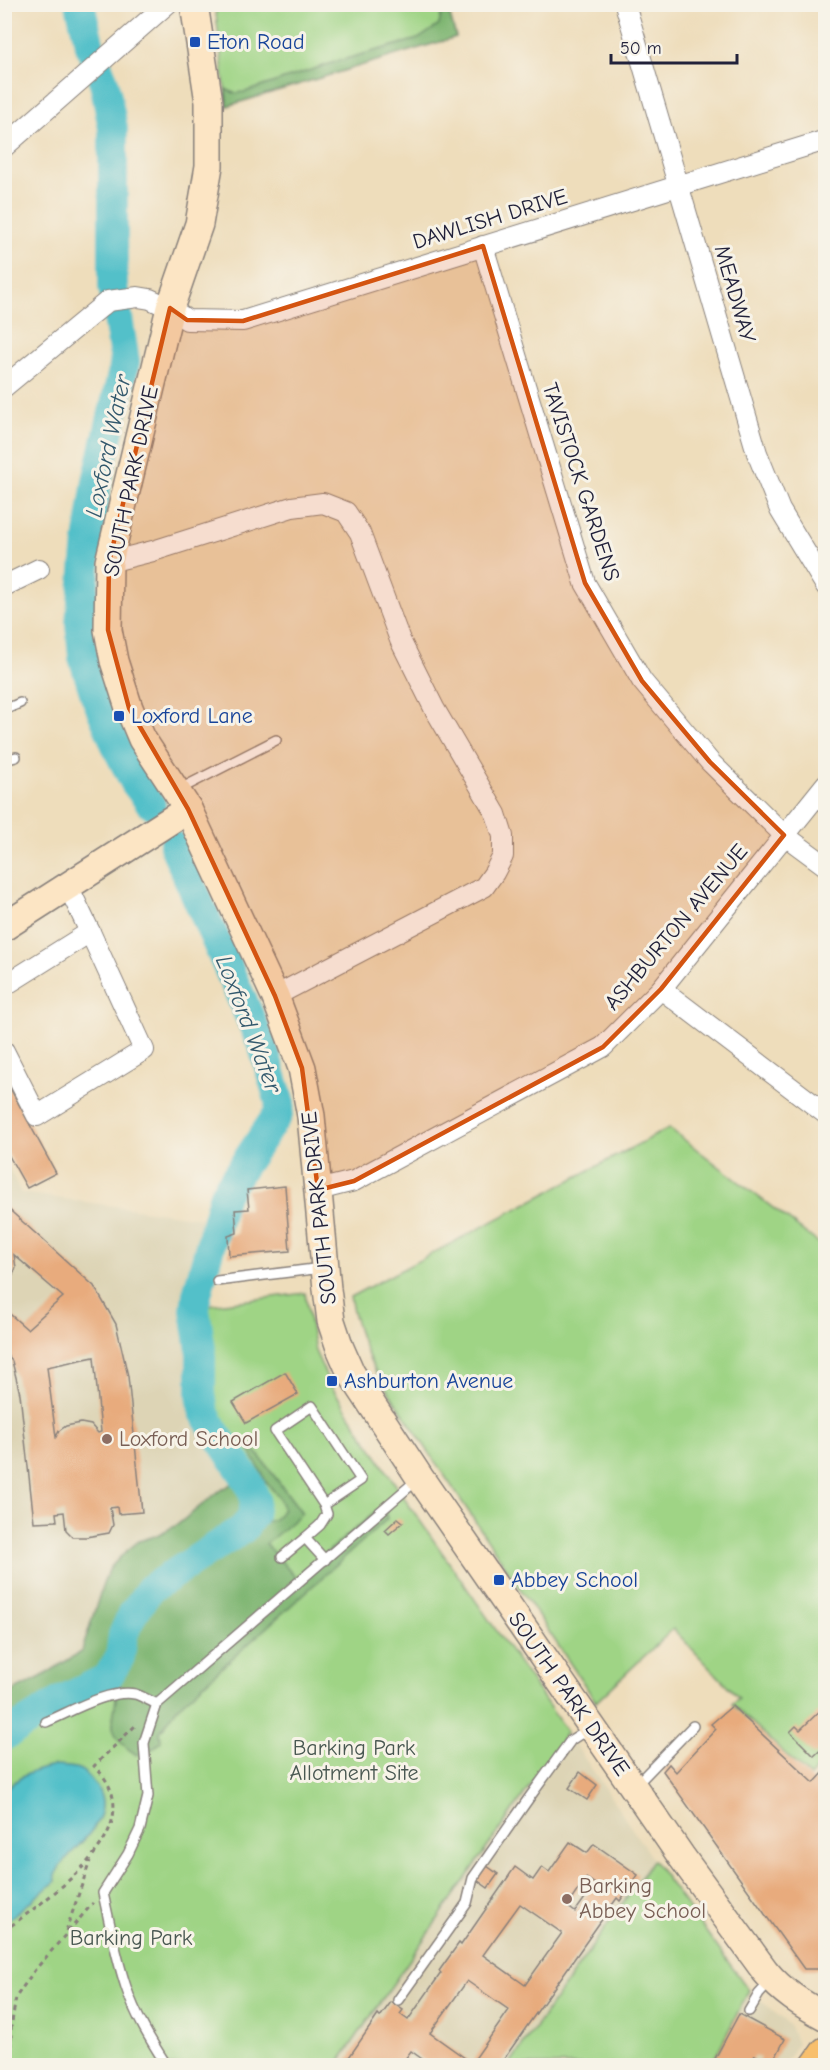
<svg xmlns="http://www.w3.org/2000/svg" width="830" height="2070" font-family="'Comic Neue',sans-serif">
  <rect width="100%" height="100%" fill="#f7f3e8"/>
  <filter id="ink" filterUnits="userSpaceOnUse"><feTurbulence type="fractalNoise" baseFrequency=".0167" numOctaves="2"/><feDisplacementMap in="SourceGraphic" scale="12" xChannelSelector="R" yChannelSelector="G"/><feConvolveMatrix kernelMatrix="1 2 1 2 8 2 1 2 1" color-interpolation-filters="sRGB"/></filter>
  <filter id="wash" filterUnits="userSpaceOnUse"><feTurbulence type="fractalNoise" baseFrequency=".008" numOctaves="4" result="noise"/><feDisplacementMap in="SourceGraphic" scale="24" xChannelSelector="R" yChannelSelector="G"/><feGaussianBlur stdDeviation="1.35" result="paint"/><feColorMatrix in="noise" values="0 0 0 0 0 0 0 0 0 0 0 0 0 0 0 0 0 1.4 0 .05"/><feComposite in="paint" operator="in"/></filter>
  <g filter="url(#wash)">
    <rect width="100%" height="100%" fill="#edb"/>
    <g fill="#ddd4b5">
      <path d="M4 1158 21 1193 207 1219 187 1297 192 1346V1397L195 1413 201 1428 240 1486 246 1500 242 1516 234 1523 146 1581 137 1589 121 1616 115 1632 110 1659 106 1667 97 1675 62 1691 5 1727Z"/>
      <path d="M567 1732 653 1860 749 1990 790 2026 797 2044 783 2066H337Z"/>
    </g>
    <g fill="#9fd485" stroke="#607b60" stroke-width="1.5">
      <path d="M215 5H447L456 37 227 106Z"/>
      <path d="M669 1128 825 1248 826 1758 810 1777 732 1704 739 1698 673 1629 596 1702 382 1382C365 1355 356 1328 350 1297Z"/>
      <path d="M305 1293 315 1351 331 1386 407 1502 567 1732 337 2065 5 2066V1744L62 1705 107 1684 118 1674 125 1659 128 1634 151 1594 243 1534C250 1526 259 1516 259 1505 262 1475 214 1434 206 1401L205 1348 200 1306Z"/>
      <path d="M653 1860 749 1990 711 2065H509Z"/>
    </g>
    <g fill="#7fb672" stroke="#506c56" stroke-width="1.5">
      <path d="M443 5H447L456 37 227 106 226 89 234 93 245 92 338 61 418 39 439 25Z"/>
      <path d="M248 1441 302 1513 266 1544 296 1578 384 1505 387 1519 177 1708 160 1732 161 1741 154 1748 137 1755C92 1728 126 1710 113 1678L118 1674 125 1659 128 1634 151 1594 243 1534C260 1515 273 1529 283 1508L278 1496 265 1481 263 1475 249 1450Z"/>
      <path d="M237 1481 246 1500 242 1516 234 1523 146 1581C132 1594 120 1614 115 1632 112 1644 113 1658 105 1668 94 1681 74 1684 60 1692 41 1703 23 1716 5 1727V1695L41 1677 82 1651 103 1584 110 1568 124 1553 139 1541 155 1536 177 1525 219 1491Z"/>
    </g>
    <path fill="#52c0c9" stroke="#3a7182" stroke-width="1.5" d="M54 1766C74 1767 82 1766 94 1783 127 1826 49 1857 56 1881L5 1922V1790C19 1776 34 1770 54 1766Z"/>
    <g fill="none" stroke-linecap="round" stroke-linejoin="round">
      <g stroke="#52c0c9" stroke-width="30">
        <path d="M80 4 90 47 104 82 113 128V286L125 362 97 481 88 542 80 623 83 657 95 695 118 750 135 783 151 804"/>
        <path d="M4 1736 62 1700 107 1678 120 1657 123 1635 132 1615 150 1589 243 1529 253 1515 255 1498 248 1481 213 1429 204 1412 201 1394V1350L195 1310 197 1294 224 1194 278 1114 280 1103 263 1047 174 846"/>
      </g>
    </g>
    <g id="blocks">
      <g fill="#e8ab7d" fill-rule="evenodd">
        <path d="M4 1077 56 1173 27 1188 4 1147Z"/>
        <path d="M285 1186 290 1251 229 1256 228 1236 237 1233 235 1210 249 1209 247 1190Z"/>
        <path d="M4 1205 94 1286 116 1324 128 1376 142 1512 118 1514 117 1507 110 1508 113 1525 109 1533 86 1537H73L66 1530 64 1512 56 1513 57 1521 34 1522 20 1394 12 1361 4 1352V1309L27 1329 63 1297 14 1255 16 1268 4 1294ZM94 1357 101 1432 98 1433 91 1425 81 1423 66 1426 59 1431 56 1437 47 1367Z"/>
        <path d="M285 1372 298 1394 246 1423 233 1402Z"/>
        <path d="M398 1518 403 1522 389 1534 385 1530Z"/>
        <path d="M826 1705V1745L814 1756 790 1732 796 1726 800 1730Z"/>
        <path d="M732 1706 814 1783 826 1770V1966L823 1969H804L663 1771 669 1764 676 1772 716 1729 711 1724Z"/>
        <path d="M580 1772 597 1785 587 1800 569 1788Z"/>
        <path d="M570 1842 587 1853 594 1844 638 1875 620 1901 617 1898 499 2066H432L411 2051 405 2059 409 2062 406 2066H343L378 2015 380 2017 391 2002 403 2010 400 2014 408 2020 441 1973 439 1971 459 1943 461 1945 515 1867 533 1880 542 1867 549 1872ZM586 1878 595 1884 575 1912 567 1906ZM520 1904 562 1933 525 1985 483 1955ZM467 1981 509 2010 472 2063 430 2033Z"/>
        <path d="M487 1866 498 1874 488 1888 477 1880Z"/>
        <path d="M739 2014 785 2039 771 2066H756L760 2058 755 2055 749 2066H711Z"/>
      </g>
    </g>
  </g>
  <g filter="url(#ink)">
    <use href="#blocks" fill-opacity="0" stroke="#88807b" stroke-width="1.5"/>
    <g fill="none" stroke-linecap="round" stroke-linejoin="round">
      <g stroke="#88807b" stroke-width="12">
        <g id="lane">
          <path d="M4 710 20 703"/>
          <path d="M4 760 16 757"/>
          <path d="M178 790 276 740"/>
          <path d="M217 1281 322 1268"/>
          <path d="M324 1505 361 1480 312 1406 275 1431 324 1505 327 1514 320 1525 305 1538 325 1560"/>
          <path d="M282 1557 305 1538"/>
          <path d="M46 1722C70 1712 109 1689 135 1694 142 1696 150 1701 157 1704"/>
          <path d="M635 1786 693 1726"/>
          <path d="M398 2000 467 1903 473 1878 529 1798 571 1740 590 1728"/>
          <path d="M749 2011 759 1994 771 1981"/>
          <path d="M167 2066C151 2041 135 2015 126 1987 116 1957 110 1925 103 1893L128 1854 140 1829 148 1796 144 1743 157 1704 418 1479"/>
        </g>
      </g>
      <g stroke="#88807b" stroke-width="22">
        <g id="street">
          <path d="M625 4 757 453 780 510 826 586"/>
          <path d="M4 147 167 4"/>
          <path d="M483 246 585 583 642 681 710 762 784 835 826 866"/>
          <path d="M4 387 108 301 138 297 150 299 170 308 187 320 243 321 826 140"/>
          <path d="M109 562 153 551 292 507 323 503 346 512 360 533 400 640 434 708 496 814 503 836V856L494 873 484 887 275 996"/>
          <path d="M4 586 39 569"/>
          <path d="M4 986 90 932 68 886"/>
          <path d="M661 989 826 1114"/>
          <path d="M4 1051 37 1116 144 1050 90 932"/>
          <path d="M318 1190 354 1181 603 1047 661 989 826 784"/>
        </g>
      </g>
      <g stroke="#88807b" stroke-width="30">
        <g id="secondary">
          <path d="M194 4 209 102V166L199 224 170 308 109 562 108 630 114 661 129 708 142 739 188 809 275 996 302 1068 311 1116 327 1289 331 1321 340 1348 351 1373 420 1478 681 1856 765 1971C782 1992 802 2004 826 2017"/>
          <path d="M4 927 188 809"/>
        </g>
      </g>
      <g stroke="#88807b" stroke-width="33">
        <path id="primary" d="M816 2066 826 2052"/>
      </g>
      <g stroke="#88807b" stroke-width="3" stroke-dasharray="4.5 4.5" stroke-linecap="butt">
        <path d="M4 1931C48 1897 159 1828 94 1766L136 1725"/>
        <path d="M66 1931 90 1861"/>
        <path d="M11 2066V2028L16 1997 34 1971 93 1903"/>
      </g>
      <use href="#lane" stroke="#fff" stroke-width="9"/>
      <use href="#street" stroke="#fff" stroke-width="20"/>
      <use href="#secondary" stroke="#fce5c4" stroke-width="27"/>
      <use href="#primary" stroke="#f8bf6c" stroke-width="30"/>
    </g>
  </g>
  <path fill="#d45411" fill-opacity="0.2" stroke="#d45411" stroke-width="4.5" stroke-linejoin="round" d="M483 246 585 583 642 681 710 762 784 835 661 989 603 1047 354 1181 318 1190 302 1068 275 996 188 809 129 708 108 630 109 562 170 308 187 320 243 321Z"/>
  <g fill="#1a4fb4" stroke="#f7f3e8" stroke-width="2">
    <rect x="189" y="36" width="12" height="12" rx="3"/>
    <rect x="113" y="710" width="12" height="12" rx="3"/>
    <rect x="326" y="1375" width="12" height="12" rx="3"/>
    <rect x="493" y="1574" width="12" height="12" rx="3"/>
  </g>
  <g fill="#8d6e63" stroke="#f7f3e8" stroke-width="2">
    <circle cx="107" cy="1439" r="6"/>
    <circle cx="567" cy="1899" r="6"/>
  </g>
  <g text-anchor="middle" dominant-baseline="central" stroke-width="6" stroke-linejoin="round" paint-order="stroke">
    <g font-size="22" fill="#164399" stroke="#f7f3e8" text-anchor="start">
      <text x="207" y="42">Eton Road</text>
      <text x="131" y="716">Loxford Lane</text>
      <text x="344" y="1381">Ashburton Avenue</text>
      <text x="511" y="1580">Abbey School</text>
    </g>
    <g font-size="22" fill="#22223b" stroke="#f7f3e8">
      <text transform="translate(490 219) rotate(-17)">DAWLISH DRIVE</text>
      <text transform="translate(735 294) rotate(74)">MEADWAY</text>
      <text transform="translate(131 481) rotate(-78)">SOUTH PARK DRIVE</text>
      <text transform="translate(581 482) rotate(72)">TAVISTOCK GARDENS</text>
      <text transform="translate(676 927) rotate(-50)">ASHBURTON AVENUE</text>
      <text transform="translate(319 1208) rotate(-96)">SOUTH PARK DRIVE</text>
      <text transform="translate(569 1694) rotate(55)">SOUTH PARK DRIVE</text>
    </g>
    <g font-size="22" fill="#785e54" stroke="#f7f3e8" text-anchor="start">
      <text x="119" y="1439">Loxford School</text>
      <text x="579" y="1886">Barking<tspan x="579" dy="25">Abbey School</tspan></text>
    </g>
    <g font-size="22" fill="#485751" stroke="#f7f3e8">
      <text x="354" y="1748">Barking Park<tspan x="354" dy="25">Allotment Site</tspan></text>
      <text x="131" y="1938">Barking Park</text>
    </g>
    <g font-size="24" font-style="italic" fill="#33596d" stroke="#f7f3e8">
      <text transform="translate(108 446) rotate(-78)">Loxford Water</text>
      <text transform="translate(249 1024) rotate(69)">Loxford Water</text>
    </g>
  </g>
  <rect width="830" height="2070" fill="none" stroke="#f7f3e8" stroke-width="24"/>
  <path d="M611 54v9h126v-9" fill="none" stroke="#22223b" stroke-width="3"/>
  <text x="620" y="54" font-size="18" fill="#22223b" stroke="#f7f3e8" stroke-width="4.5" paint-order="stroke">50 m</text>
</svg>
